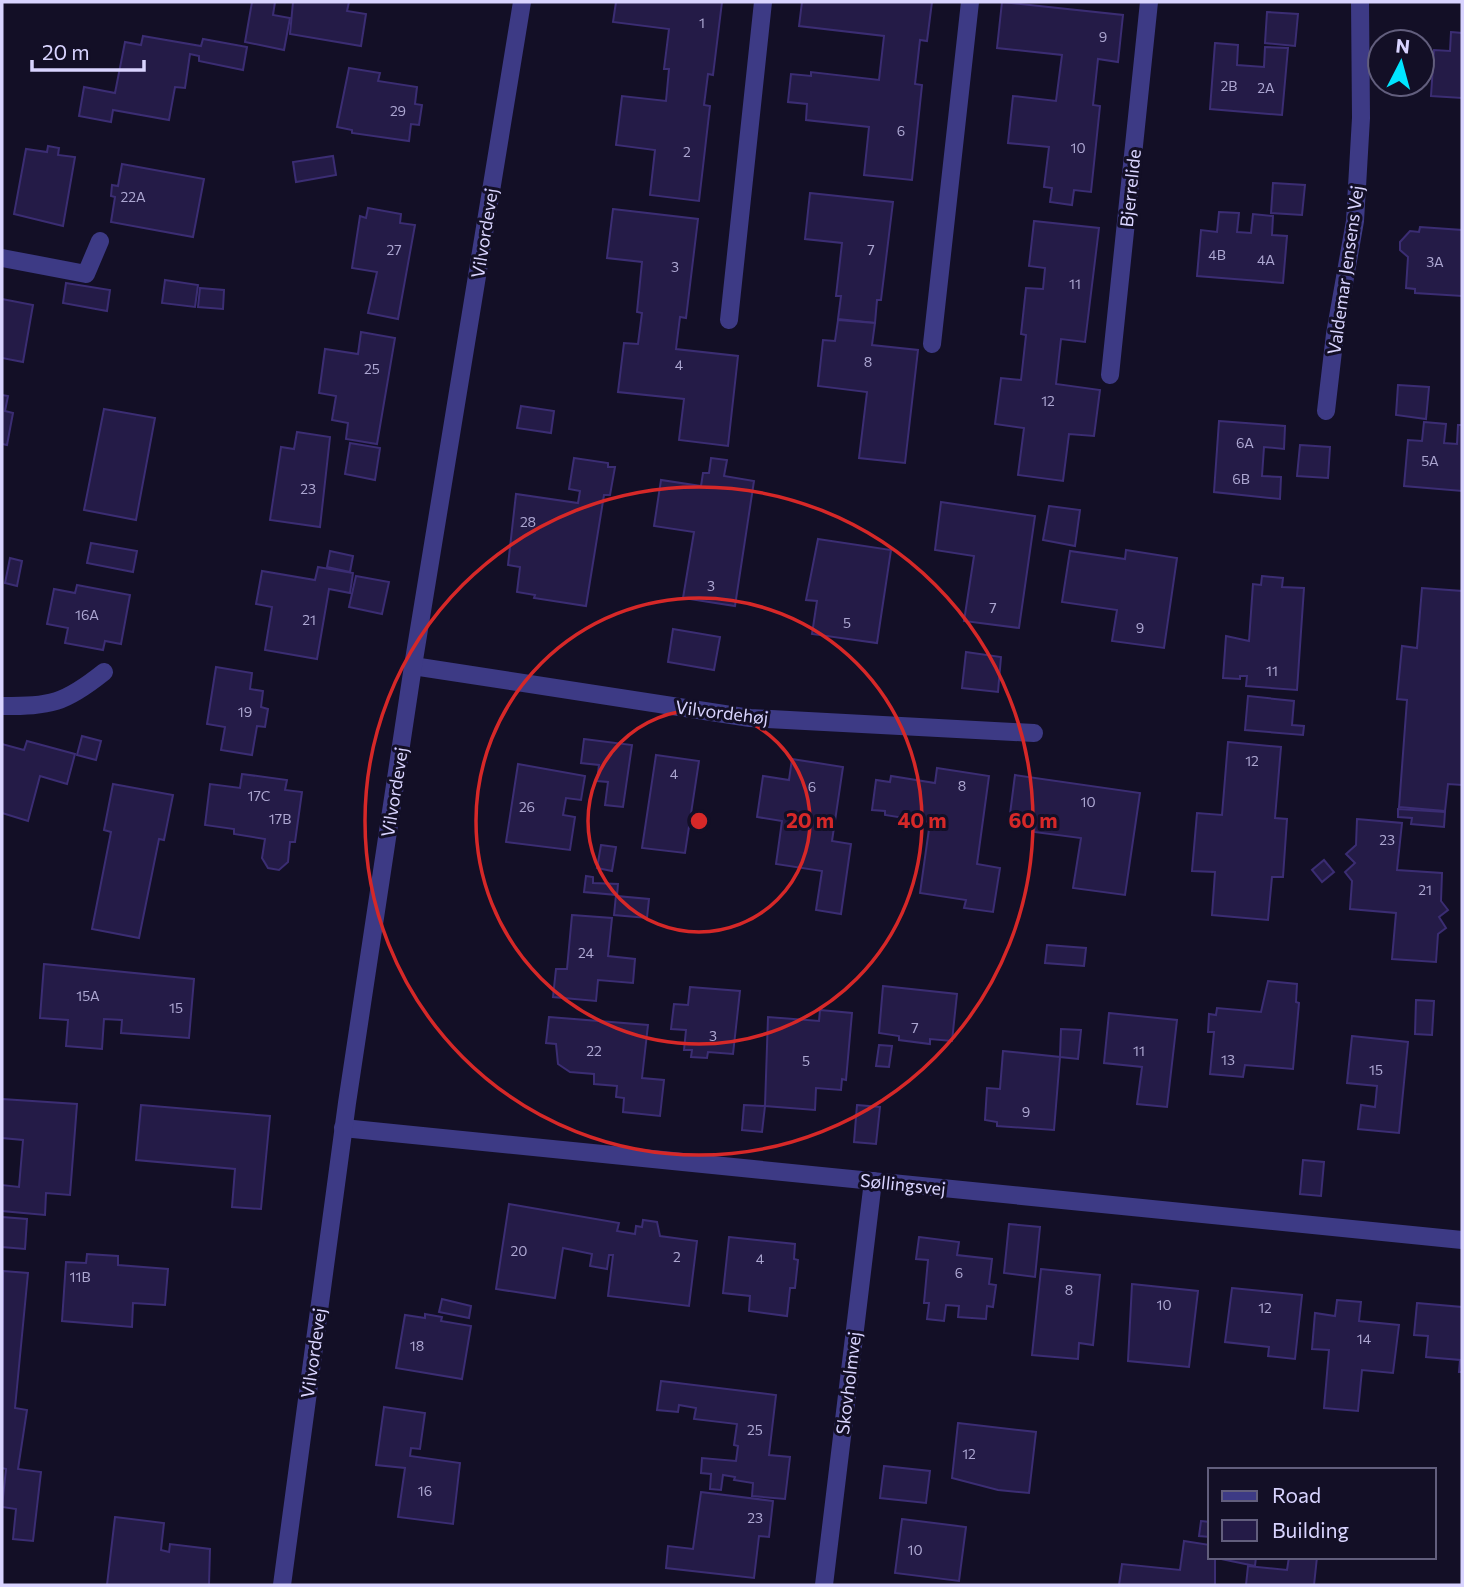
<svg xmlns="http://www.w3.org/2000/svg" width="1464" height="1587" font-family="Commissioner,sans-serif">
  <rect width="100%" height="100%" fill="#130f26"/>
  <g fill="#241b47" stroke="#3b2d73" stroke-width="2">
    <path d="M252 2H275L273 15 290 18 284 50 245 42Z"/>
    <path d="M293 2H349L347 11 366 14 361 46 290 34Z"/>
    <path d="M616 2H722L713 75 708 74 704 105 710 106 699 201 650 195 655 150 616 145 622 96 666 101 669 69H664L669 29 613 22Z"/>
    <path d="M802 2H932L927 41 920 40 915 84 922 85 912 180 864 175 869 127 806 120 807 104 788 102 791 74 811 76V72L879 80 884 36 799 26Z"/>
    <path d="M1002 2 1123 15 1118 62 1098 59 1093 105 1100 106 1091 192 1074 190 1072 205 1050 202 1052 188 1044 187 1049 147 1008 143 1013 96 1056 101 1062 55 997 48Z"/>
    <path d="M1267 12 1298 14 1295 46 1265 43Z"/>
    <path d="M1451 32 1462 33V98L1431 96 1434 50 1450 51Z"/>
    <path d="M143 36 201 46 203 39 247 47 243 70 199 61V56L190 54 185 88 175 87 169 120 113 110 111 122 79 116 84 87 115 93 125 42 141 45Z"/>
    <path d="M1215 43 1238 45 1237 65 1264 67 1265 47 1288 48 1282 115 1210 109Z"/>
    <path d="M349 68 380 73 378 81 417 87 415 104 422 105 419 125 411 124 409 141 352 133V130L337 127Z"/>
    <path d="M48 146 59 148 58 155 75 157 63 226 14 214 26 149 47 152Z"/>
    <path d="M333 156 336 175 296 182 293 162Z"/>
    <path d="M122 164 204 179 193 237 111 222 115 197 111 196 112 185 118 186Z"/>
    <path d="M1273 183 1305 185 1302 215 1271 213Z"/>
    <path d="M810 193 893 202 881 300H877L875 323 838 319 841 296H836L842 243 805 239Z"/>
    <path d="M368 208 401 214 400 223 415 225 398 319 368 313 377 272 352 268 360 216 366 218Z"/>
    <path d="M613 209 698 219 686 318 680 317 676 349 738 356 728 446 679 440 684 399 618 392 624 343 638 344 642 313 637 312 642 262 607 258Z"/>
    <path d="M1219 212 1239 213 1237 232 1251 233 1253 214 1273 216 1272 235 1287 236 1283 283 1197 276 1201 230 1217 232Z"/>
    <path d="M1034 221 1099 228 1085 342 1061 339 1056 384 1100 390 1094 436 1069 434 1063 481 1018 475 1024 428 995 424 1001 378 1021 380 1026 335 1021 334 1026 288 1043 289 1045 268 1029 266Z"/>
    <path d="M1420 227 1462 230V296L1415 293V289L1406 288 1408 257 1400 250V242L1410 231 1419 232Z"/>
    <path d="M165 280 198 285 195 307 162 303Z"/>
    <path d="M66 283 110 290 107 311 63 303Z"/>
    <path d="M200 288 224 290 223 309 198 307Z"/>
    <path d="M2 299 33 305 23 362 2 358Z"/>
    <path d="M838 320 875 323 872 345 918 350 905 463 859 458 867 392 818 386 823 340 835 341Z"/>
    <path d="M361 332 395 338 377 444 346 439 348 423 332 420 336 396 319 393 325 349 358 354Z"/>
    <path d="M1398 385 1429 387 1426 419 1396 415Z"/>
    <path d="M2 395 8 396 5 411 13 413 7 445 2 444Z"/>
    <path d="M521 406 554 411 551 433 517 428Z"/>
    <path d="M104 409 155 418 136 520 84 510Z"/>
    <path d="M1219 421 1285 426 1284 449 1264 447 1262 476 1281 477 1280 499 1214 492Z"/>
    <path d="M1424 422 1446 424 1444 443 1457 444 1458 425H1462V491L1404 486 1408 440 1422 441Z"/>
    <path d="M297 432 330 437 320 527 270 520 281 447 294 449Z"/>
    <path d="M350 443 380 448 375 480 345 474Z"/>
    <path d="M1300 445 1330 447 1328 478 1297 476Z"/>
    <path d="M574 458 608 463V467H615L610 495H604L586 606 534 598 535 595 517 592 520 567 508 565 516 494 578 503 580 491 569 489Z"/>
    <path d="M711 458 727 460 724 476 754 481 735 606 683 598 694 532 654 526 661 480 701 486 703 473H709Z"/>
    <path d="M941 502 1035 516 1019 628 964 621 974 556 935 550Z"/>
    <path d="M1049 506 1080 510 1075 546 1043 540Z"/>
    <path d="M818 539 891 550 877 643 812 634 817 601 806 600Z"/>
    <path d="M91 543 137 551 133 572 87 563Z"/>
    <path d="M1126 550 1177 558 1164 648 1112 641 1117 610 1062 602 1070 551 1125 559Z"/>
    <path d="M330 551 353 556 350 572 327 567Z"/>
    <path d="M10 558 22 561 17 586 5 583Z"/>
    <path d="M318 567 353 573 350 593 329 589 317 659 265 650 272 607 256 604 262 571 315 580Z"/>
    <path d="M356 576 389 582 382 614 349 607Z"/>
    <path d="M1262 576 1283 578 1282 587 1304 588 1297 690 1246 686 1247 676H1240V679L1223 678 1226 636 1249 641 1253 584 1261 585Z"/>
    <path d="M77 585 130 595 121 644 105 641 103 650 65 643 68 628 47 624 54 589 75 593Z"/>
    <path d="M1422 588 1462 591V785L1448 784 1445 811 1399 807 1407 700 1397 699 1402 646 1417 648Z"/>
    <path d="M673 629 720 637 714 670 668 662Z"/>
    <path d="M966 652 1001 657 998 692 962 688Z"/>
    <path d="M216 667 252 673 250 689 263 691 261 707 268 709 265 727 257 726 252 755 221 750 225 727 207 724Z"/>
    <path d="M1248 696 1294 701 1292 725 1304 726 1303 735 1245 730Z"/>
    <path d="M82 736 101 741 96 760 77 755Z"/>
    <path d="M584 739 632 745 623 807 605 805 608 782 597 781 599 765 581 763Z"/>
    <path d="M27 741 75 754 67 784 40 776 28 821 2 813V744L24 750Z"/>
    <path d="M1228 742 1281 747 1275 818 1287 819 1283 877H1272L1268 920 1212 915 1215 872 1192 871 1197 813 1222 815Z"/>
    <path d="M656 755 699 761 685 853 642 848Z"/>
    <path d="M792 759 843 767 832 841 851 844 841 914 816 910 822 871 776 864 782 821 757 817 763 776 789 780Z"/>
    <path d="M518 764 585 776 581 800 566 798 563 815 575 817 570 850 506 842Z"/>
    <path d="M937 768 989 776 977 864 1000 868 993 912 964 908 966 900 920 893 930 822 885 815V811L872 810 876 780 890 782 891 776 935 783Z"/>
    <path d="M242 774 287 780 285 790 302 792 295 842H290L288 862 279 870 268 868 262 858 265 839 234 834V829L205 825 210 784 240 788Z"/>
    <path d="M1015 775 1140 793 1125 895 1073 888 1081 838 1034 832 1036 818 1010 814Z"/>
    <path d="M113 784 173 795 164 840 159 839 139 938 92 929 111 832 104 830Z"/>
    <path d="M1398 809 1445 812 1444 827 1411 824 1412 818 1398 817Z"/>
    <path d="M1357 819 1402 823 1397 870 1442 873 1441 901 1448 910 1439 917 1446 928 1438 934 1436 962 1392 959 1396 913 1350 909 1352 881 1345 872 1355 863 1346 854 1356 845Z"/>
    <path d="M601 845 616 847 612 871 597 868Z"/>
    <path d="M1324 860 1334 872 1322 882 1312 870Z"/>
    <path d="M586 876 593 877V883L618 884 617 896 649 899 647 918 614 915 616 895 584 892Z"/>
    <path d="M572 915 612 918 608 956 635 959 633 983 598 980 596 1001 553 997 556 969H567Z"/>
    <path d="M1047 945 1086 948 1084 966 1045 963Z"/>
    <path d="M44 964 194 979 189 1038 121 1033 122 1020 104 1019 102 1049 66 1046 68 1020 40 1018Z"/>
    <path d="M1268 981 1297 984 1296 1002 1299 1003 1293 1069 1245 1065 1243 1077 1210 1074 1214 1032H1208L1209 1014 1216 1015 1217 1008 1261 1012Z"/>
    <path d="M883 986 957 994 952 1041 930 1039V1044L899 1040V1036L879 1033Z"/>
    <path d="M690 987 740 991 733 1054 708 1052 707 1058 691 1057 692 1050H684L686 1030 671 1029 674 1004 688 1005Z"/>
    <path d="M1416 1000 1434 1001 1432 1035 1415 1034Z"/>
    <path d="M820 1010 852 1013 846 1080 842 1079 841 1090 816 1088 815 1110 765 1106 768 1017 819 1021Z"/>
    <path d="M1109 1013 1177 1020 1167 1107 1137 1104 1142 1067 1104 1063Z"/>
    <path d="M549 1017 648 1025 642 1078 664 1080 660 1116 623 1112 624 1098 616 1097 617 1086 594 1084V1074L570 1072 558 1064 556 1044 546 1043Z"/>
    <path d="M1061 1029 1081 1030 1078 1059 1060 1057Z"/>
    <path d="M1352 1036 1408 1042 1399 1133 1358 1129 1361 1105 1375 1107 1377 1086 1347 1083Z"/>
    <path d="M879 1045 892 1046 889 1067 876 1066Z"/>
    <path d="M1003 1051 1060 1057 1054 1130 997 1126V1122L985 1120 987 1088 1000 1089Z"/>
    <path d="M2 1099 77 1104 70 1195 46 1193 45 1215 2 1211V1185L19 1187 23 1140 2 1138Z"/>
    <path d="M141 1105 270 1116 261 1209 232 1207 235 1169 136 1160Z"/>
    <path d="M744 1105 765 1106 762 1132 742 1130Z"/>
    <path d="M857 1105 880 1107 876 1144 854 1142Z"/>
    <path d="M1303 1160 1324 1162 1321 1196 1300 1194Z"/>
    <path d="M509 1204 619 1223 617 1231 635 1234 636 1226 642 1227 643 1220 657 1222 660 1236 697 1241 689 1306 608 1296 613 1255H609L607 1269 590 1266 592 1254 563 1248 555 1298 496 1289Z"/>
    <path d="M2 1217 27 1219 25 1249 2 1247Z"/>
    <path d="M1009 1224 1040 1227 1035 1277 1004 1273Z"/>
    <path d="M729 1237 795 1244 794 1259 798 1260 795 1288H790L787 1316 749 1311 750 1296 723 1293Z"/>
    <path d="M919 1237 959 1242 957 1255 992 1259 989 1284 996 1285 993 1307 987 1306 986 1319 958 1317 959 1306 946 1305 944 1321 927 1319 929 1303H924L928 1260 916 1259Z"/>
    <path d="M87 1254 118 1256V1265L168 1269 165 1305 133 1303 132 1327 62 1321 66 1262 86 1263Z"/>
    <path d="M1041 1269 1100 1275 1093 1345 1079 1343 1078 1359 1032 1355Z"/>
    <path d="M3 1271 28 1273 15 1408 27 1410 18 1469 41 1472 33 1541 13 1539 16 1509 2 1507 6 1469 2 1468Z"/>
    <path d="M1132 1284 1198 1291 1189 1367 1128 1361Z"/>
    <path d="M1232 1288 1302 1295 1295 1359 1268 1356 1269 1347 1225 1342Z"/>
    <path d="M442 1299 471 1306 469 1318 439 1312Z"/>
    <path d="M1337 1300 1361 1302 1359 1321 1399 1325 1393 1373 1362 1370 1358 1411 1324 1408 1329 1350 1312 1349 1315 1313 1335 1316Z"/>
    <path d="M1417 1303 1462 1307V1372H1459L1460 1360 1426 1357 1428 1336 1414 1335Z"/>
    <path d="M425 1314 442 1317 441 1321 471 1326 462 1379 396 1368 405 1315 425 1318Z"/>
    <path d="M661 1381 776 1395 769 1455 790 1457 785 1499 752 1496 753 1483 734 1480 735 1477 723 1475 721 1490 710 1489 711 1474 701 1473 702 1458 736 1461 738 1446 734 1445 737 1424 694 1419 696 1408 679 1405 678 1412 657 1410Z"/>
    <path d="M384 1407 425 1413 420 1449 411 1448 410 1456 460 1463 453 1524 398 1517 405 1468 376 1465Z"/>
    <path d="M958 1423 1036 1432 1029 1493 998 1490 952 1478Z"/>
    <path d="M884 1466 930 1471 926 1503 880 1498Z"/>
    <path d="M701 1492 773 1501 769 1537 759 1536 754 1578 666 1568 668 1546 693 1549Z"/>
    <path d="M115 1517 164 1523 161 1550 169 1552 170 1544 210 1549 209 1585H107Z"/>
    <path d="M902 1519 966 1527 959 1581 895 1573Z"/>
    <path d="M1201 1521 1210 1522V1537L1199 1536Z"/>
    <path d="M1184 1541 1210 1545V1557H1215V1585H1119L1122 1564 1180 1570Z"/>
    <path d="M1256 1557 1255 1566 1216 1558V1557Z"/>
    <path d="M1289 1557H1317L1314 1585H1246L1248 1566 1287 1570Z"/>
  </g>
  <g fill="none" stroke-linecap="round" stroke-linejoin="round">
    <g stroke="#3d3a85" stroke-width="18">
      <path d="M2 258 86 274 100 241"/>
      <path d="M729 320 763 2"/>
      <path d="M932 344 970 2"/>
      <path d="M1110 375 1149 2"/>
      <path d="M1326 411 1335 334 1355 221 1361 118 1360 2"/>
      <path d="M413 666 750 718 1034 733"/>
      <path d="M2 706C51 706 64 704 104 672"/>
      <path d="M343 1128 1462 1240"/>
      <path d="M282 1585 347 1103 413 666 522 2"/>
      <path d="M824 1585 873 1181"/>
    </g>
  </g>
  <g fill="none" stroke="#d62828" stroke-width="3.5">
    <circle cx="699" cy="821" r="111"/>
    <circle cx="699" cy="821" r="223"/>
    <circle cx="699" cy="821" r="334"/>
  </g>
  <g text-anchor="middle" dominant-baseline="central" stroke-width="6" stroke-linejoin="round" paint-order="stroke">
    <g font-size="14" fill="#aca6d1">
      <text x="702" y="22">1</text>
      <text x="1103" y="36">9</text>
      <text x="1229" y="85">2B</text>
      <text x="1266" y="87">2A</text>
      <text x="398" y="110">29</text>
      <text x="901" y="130">6</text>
      <text x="1078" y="147">10</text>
      <text x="687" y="151">2</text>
      <text x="133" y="196">22A</text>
      <text x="394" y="249">27</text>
      <text x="871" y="249">7</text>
      <text x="1217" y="254">4B</text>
      <text x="1266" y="259">4A</text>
      <text x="1435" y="261">3A</text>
      <text x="675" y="266">3</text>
      <text x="1075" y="283">11</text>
      <text x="868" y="361">8</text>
      <text x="679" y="364">4</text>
      <text x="372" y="368">25</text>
      <text x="1048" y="400">12</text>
      <text x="1245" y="442">6A</text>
      <text x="1430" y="460">5A</text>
      <text x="1241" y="478">6B</text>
      <text x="308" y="488">23</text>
      <text x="528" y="521">28</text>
      <text x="711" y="585">3</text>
      <text x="993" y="607">7</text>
      <text x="87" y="614">16A</text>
      <text x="309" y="619">21</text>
      <text x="847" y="622">5</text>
      <text x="1140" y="627">9</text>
      <text x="1272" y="670">11</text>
      <text x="245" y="711">19</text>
      <text x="1252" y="760">12</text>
      <text x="674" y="773">4</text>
      <text x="962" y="785">8</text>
      <text x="812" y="786">6</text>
      <text x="259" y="795">17C</text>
      <text x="1088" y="801">10</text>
      <text x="527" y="806">26</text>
      <text x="280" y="818">17B</text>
      <text x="1387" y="839">23</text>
      <text x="1425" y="889">21</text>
      <text x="586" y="952">24</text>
      <text x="88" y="995">15A</text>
      <text x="176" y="1007">15</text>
      <text x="915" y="1027">7</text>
      <text x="713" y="1035">3</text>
      <text x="594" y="1050">22</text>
      <text x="1139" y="1050">11</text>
      <text x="1228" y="1059">13</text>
      <text x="806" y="1060">5</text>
      <text x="1376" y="1069">15</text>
      <text x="1026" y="1111">9</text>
      <text x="519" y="1250">20</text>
      <text x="677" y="1256">2</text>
      <text x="760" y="1258">4</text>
      <text x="959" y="1272">6</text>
      <text x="80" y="1276">11B</text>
      <text x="1069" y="1289">8</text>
      <text x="1164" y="1304">10</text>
      <text x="1265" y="1307">12</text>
      <text x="1364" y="1338">14</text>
      <text x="417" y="1345">18</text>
      <text x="755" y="1429">25</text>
      <text x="969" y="1453">12</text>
      <text x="425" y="1490">16</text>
      <text x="755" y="1517">23</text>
      <text x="915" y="1549">10</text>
    </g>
    <g font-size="18" fill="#d9d4ff" stroke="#130f26">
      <text transform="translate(1130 188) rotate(-84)">Bjerrelide</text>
      <text transform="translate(484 233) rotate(-81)">Vilvordevej</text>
      <text transform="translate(1345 270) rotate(-82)">Valdemar Jensens Vej</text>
      <text transform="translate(722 712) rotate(7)">Vilvordehøj</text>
      <text transform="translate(394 792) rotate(-81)">Vilvordevej</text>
      <text transform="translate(903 1184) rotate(6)">Søllingsvej</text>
      <text transform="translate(313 1353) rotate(-82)">Vilvordevej</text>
      <text transform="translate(848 1383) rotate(-83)">Skovholmvej</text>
    </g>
  </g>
  <circle cx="699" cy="821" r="10" fill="#d62828" stroke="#130f26" stroke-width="3.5"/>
  <g font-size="21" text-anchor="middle" font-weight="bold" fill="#d62828" stroke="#130f26" stroke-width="6" stroke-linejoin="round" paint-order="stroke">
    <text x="810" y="828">20 m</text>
    <text x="922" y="828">40 m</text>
    <text x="1033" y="828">60 m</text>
  </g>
  <rect width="1464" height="1587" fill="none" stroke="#d9d4ff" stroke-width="7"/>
  <rect x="1208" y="1468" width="228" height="91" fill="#130f26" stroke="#625e7d" stroke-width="2"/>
  <rect x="1222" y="1491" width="35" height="10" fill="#3d3a85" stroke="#625e7d" stroke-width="2"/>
  <text x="1272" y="1503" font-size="21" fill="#d9d4ff">Road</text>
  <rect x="1222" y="1520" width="35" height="21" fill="#241b47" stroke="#625e7d" stroke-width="2"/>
  <text x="1272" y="1538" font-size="21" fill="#d9d4ff">Building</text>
  <g transform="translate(1401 63) rotate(6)"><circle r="33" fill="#130f26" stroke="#625e7d" stroke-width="2"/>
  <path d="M0-5L12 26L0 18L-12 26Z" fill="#00e5ff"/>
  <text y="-10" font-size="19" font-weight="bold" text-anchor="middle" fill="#d9d4ff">N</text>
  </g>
  <path d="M32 60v10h112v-10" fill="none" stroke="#d9d4ff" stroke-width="3.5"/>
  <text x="42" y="60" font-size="21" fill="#d9d4ff" stroke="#130f26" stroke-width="5" paint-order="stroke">20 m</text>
</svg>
